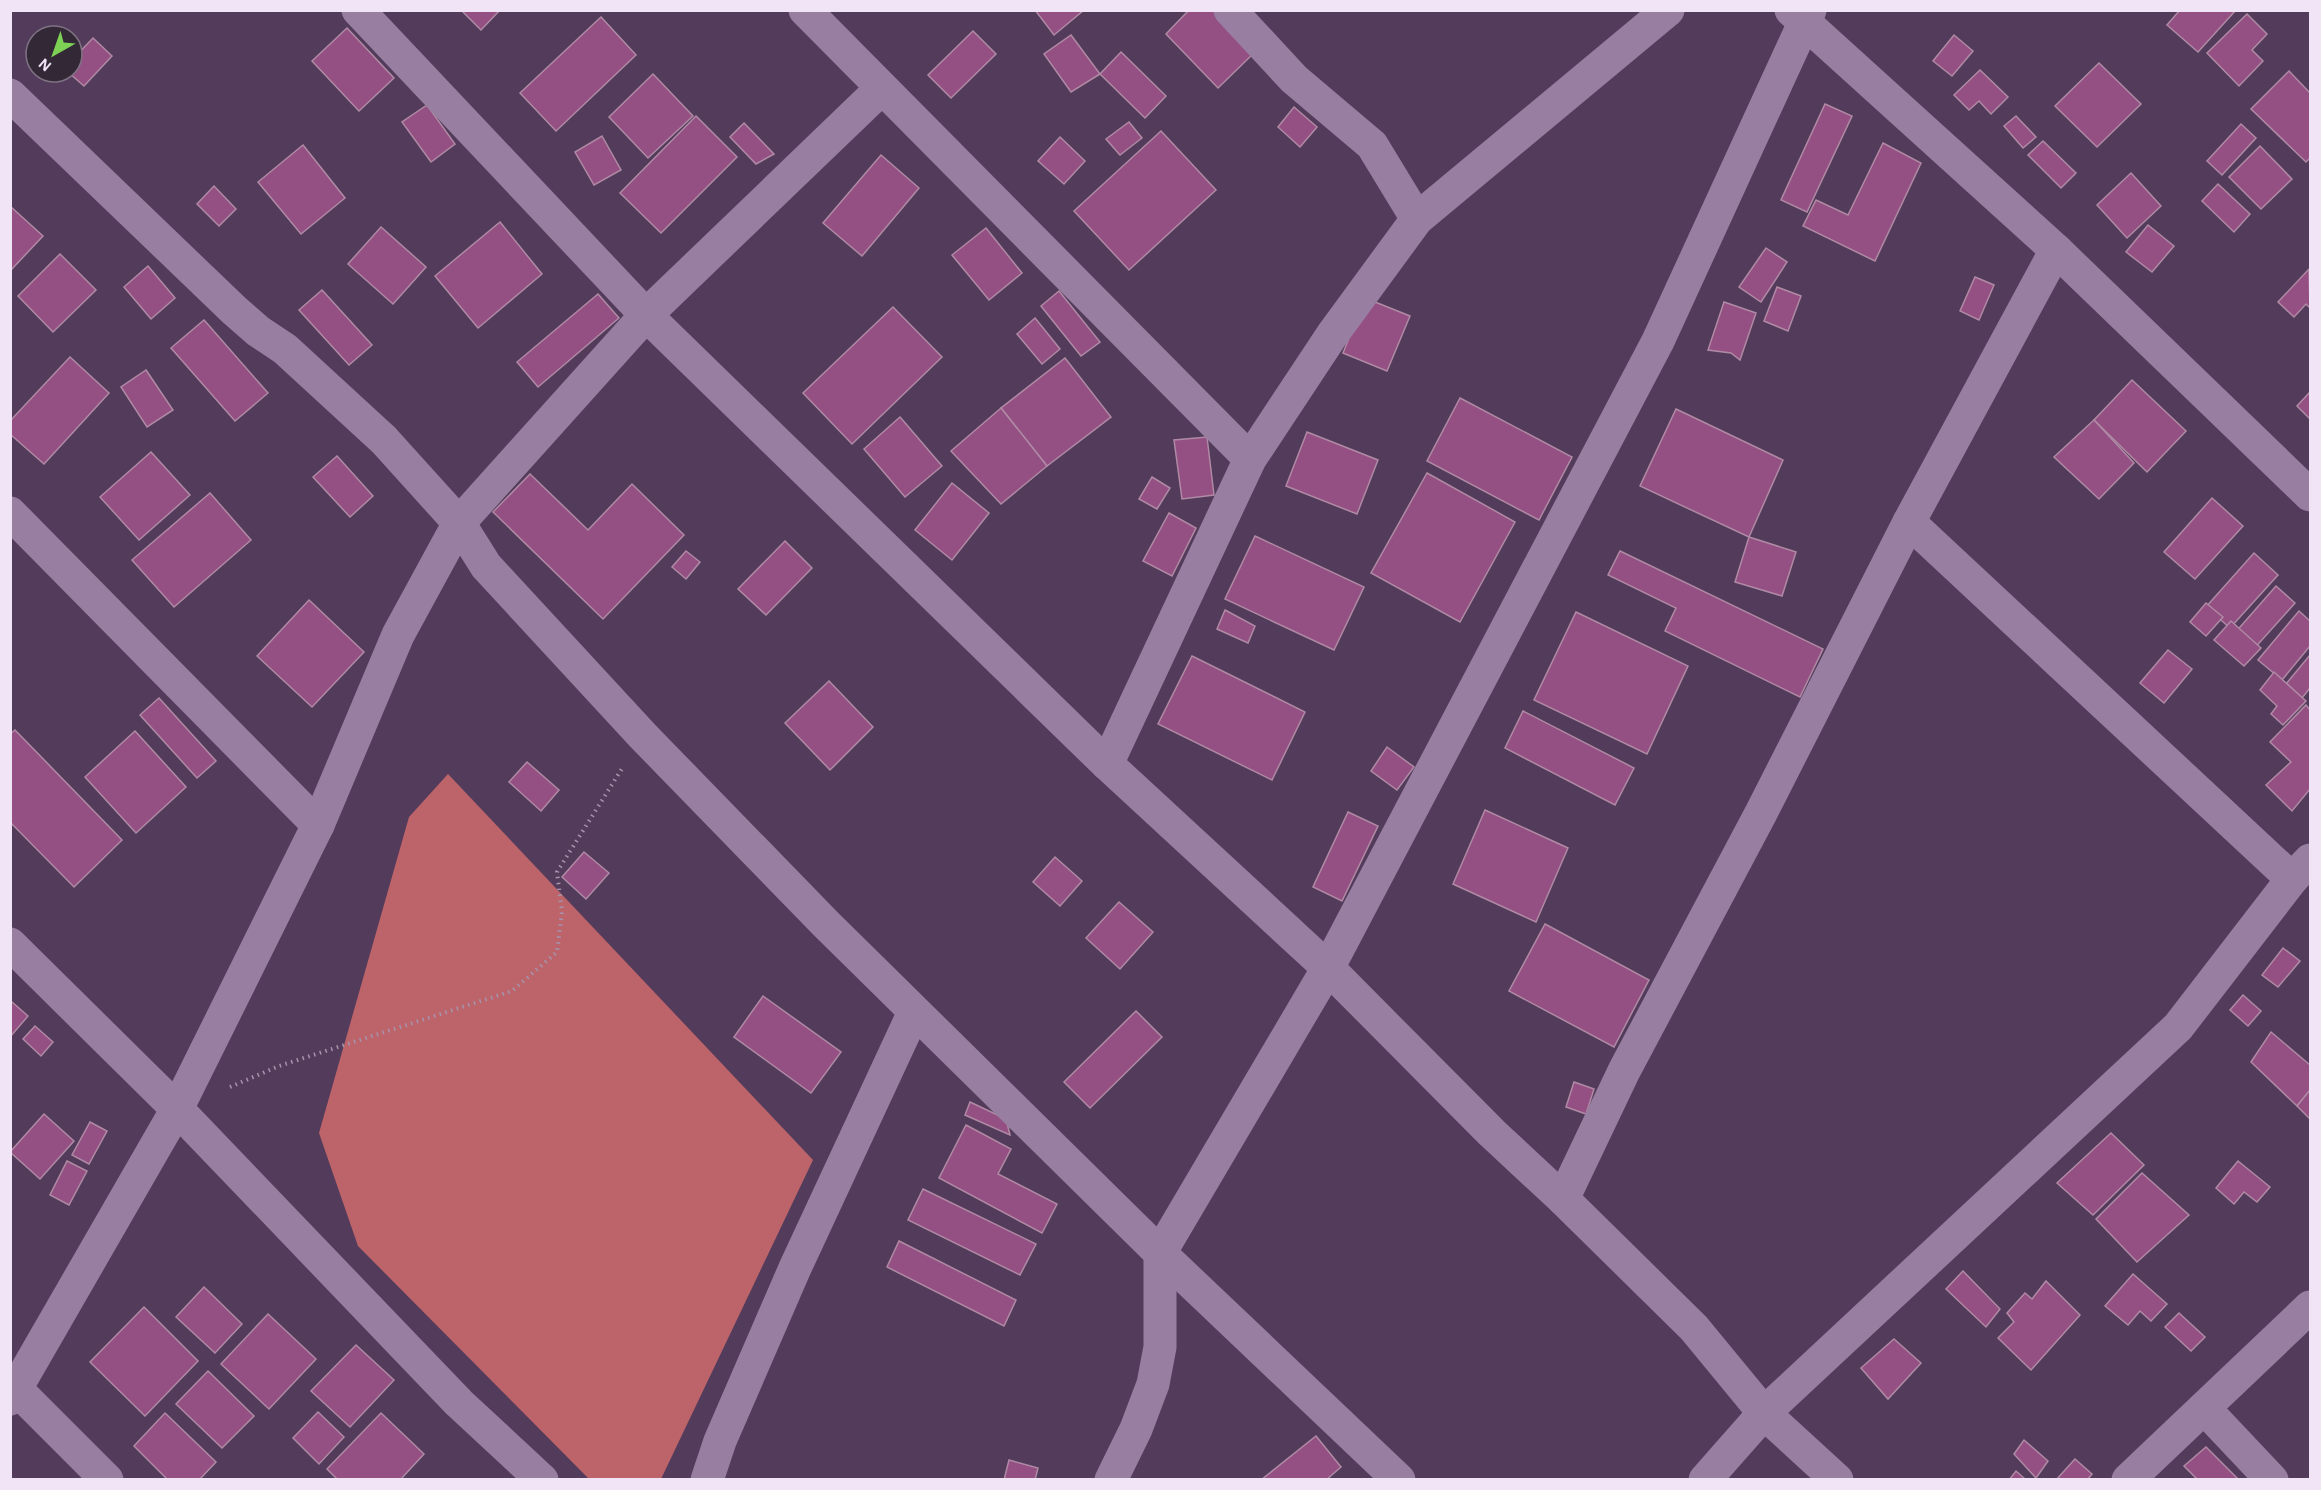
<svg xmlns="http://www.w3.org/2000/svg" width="2321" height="1490" font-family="'Alegreya Sans',sans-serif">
  <rect width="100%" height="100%" fill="#533c5b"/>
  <path fill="#bd646a" d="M448 774 813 1160 661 1479H589L358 1246 319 1133 409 817Z"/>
  <g fill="#944f83" stroke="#b08aa5" stroke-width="1.5">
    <path d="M461 10H500L481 30Z"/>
    <path d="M1035 10H1084L1054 35Z"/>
    <path d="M1189 10H1217L1256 51 1218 88 1166 34Z"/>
    <path d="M2180 10H2236L2198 52 2167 25Z"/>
    <path d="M2247 14 2267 34 2252 50 2263 61 2239 86 2207 53Z"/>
    <path d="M601 17 636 55 556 131 520 93Z"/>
    <path d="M347 28 394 78 359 111 312 61Z"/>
    <path d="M973 31 996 54 951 98 928 75Z"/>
    <path d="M1071 35 1100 74 1071 92 1044 54Z"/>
    <path d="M1954 35 1973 51 1952 76 1933 61Z"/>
    <path d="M93 38 112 56 84 86 68 72H72V60Z"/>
    <path d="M1121 52 1166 96 1145 118 1100 74Z"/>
    <path d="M2099 63 2141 104 2097 147 2055 106Z"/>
    <path d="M1980 70 2008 97 1991 114 1979 101 1969 110 1954 95Z"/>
    <path d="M2289 71 2310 93V158L2306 162 2251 109Z"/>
    <path d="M653 74 693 116 648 158 609 117Z"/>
    <path d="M1825 104 1852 116 1807 212 1781 200Z"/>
    <path d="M427 105 455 144 431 162 402 122Z"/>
    <path d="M1294 107 1317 127 1300 147 1278 127Z"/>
    <path d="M696 116 737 157 661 233 620 193Z"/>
    <path d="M2016 116 2036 137 2023 148 2004 126Z"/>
    <path d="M1129 122 1142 138 1120 155 1106 139Z"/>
    <path d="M744 123 774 154 756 164 730 137Z"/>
    <path d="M2241 124 2256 138 2222 175 2207 161Z"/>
    <path d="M1161 131 1216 190 1129 270 1074 211Z"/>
    <path d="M602 136 621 170 594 185 575 152Z"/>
    <path d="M1060 137 1085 161 1064 184 1038 161Z"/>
    <path d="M2043 141 2076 173 2061 188 2028 155Z"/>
    <path d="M1883 143 1921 163 1875 261 1803 226 1816 200 1848 215Z"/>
    <path d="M303 145 345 198 301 234 258 182Z"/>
    <path d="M2260 146 2292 179 2261 209 2229 177Z"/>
    <path d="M881 155 919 188 862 256 823 223Z"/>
    <path d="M2131 173 2161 206 2127 238 2097 205Z"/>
    <path d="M2218 184 2250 214 2234 232 2202 201Z"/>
    <path d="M214 186 236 209 219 226 197 204Z"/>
    <path d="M10 206 43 236 10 271Z"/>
    <path d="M500 222 542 274 478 328 435 276Z"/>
    <path d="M2148 225 2174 246 2152 272 2126 252Z"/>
    <path d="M381 227 426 267 393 304 348 264Z"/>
    <path d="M986 228 1022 273 989 300 952 255Z"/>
    <path d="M1766 248 1787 262 1761 302 1739 287Z"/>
    <path d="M60 254 96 290 53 332 18 296Z"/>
    <path d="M148 266 175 298 151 319 124 287Z"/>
    <path d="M2309 269 2310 308 2306 304 2294 317 2278 302Z"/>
    <path d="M1975 277 1994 285 1979 320 1960 311Z"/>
    <path d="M1777 287 1801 296 1788 331 1764 321Z"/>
    <path d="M322 290 372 345 349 365 299 310Z"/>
    <path d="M1059 291 1100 342 1081 356 1041 306Z"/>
    <path d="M598 294 619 318 538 387 517 362Z"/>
    <path d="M1365 298 1410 316 1387 371 1343 353Z"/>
    <path d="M1724 302 1756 313 1740 360 1731 353 1708 350Z"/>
    <path d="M893 307 942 357 852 444 803 393Z"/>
    <path d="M1035 318 1060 349 1042 364 1017 334Z"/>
    <path d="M204 320 268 393 235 421 171 348Z"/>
    <path d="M70 357 109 393 44 464 10 434V421Z"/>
    <path d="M1065 358 1111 417 1047 466 1001 408Z"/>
    <path d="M146 370 173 410 147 427 121 387Z"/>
    <path d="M2132 380 2186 431 2147 472 2094 420Z"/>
    <path d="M2310 392V419L2297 406Z"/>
    <path d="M1460 398 1572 457 1539 520 1427 461Z"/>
    <path d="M1001 408 1047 466 1001 504 951 451Z"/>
    <path d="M1676 409 1783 460 1749 537 1640 486Z"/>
    <path d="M900 417 942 466 905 497 864 449Z"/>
    <path d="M2094 420 2134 463 2099 499 2054 457Z"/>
    <path d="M1307 432 1378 460 1357 514 1286 486Z"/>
    <path d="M1207 437 1214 495 1182 499 1174 440Z"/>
    <path d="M151 452 190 495 139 540 100 497Z"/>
    <path d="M337 456 373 496 350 517 313 477Z"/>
    <path d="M1427 473 1515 522 1460 622 1371 573Z"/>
    <path d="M530 474 588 530 632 484 684 535 603 619 493 512Z"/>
    <path d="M1152 477 1170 488 1157 509 1139 499Z"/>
    <path d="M952 483 989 513 952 560 915 530Z"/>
    <path d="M210 493 251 540 174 607 132 560Z"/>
    <path d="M2212 498 2243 526 2195 579 2164 552Z"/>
    <path d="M1169 513 1196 528 1172 576 1143 561Z"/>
    <path d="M1255 536 1364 587 1334 650 1225 599Z"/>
    <path d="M1749 537 1796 552 1782 596 1735 582Z"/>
    <path d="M785 541 812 568 766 615 738 589Z"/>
    <path d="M686 551 700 562 686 579 672 567Z"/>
    <path d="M1620 551 1823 649 1800 697 1665 631 1676 608 1608 575Z"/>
    <path d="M2254 553 2278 575 2230 628 2206 607Z"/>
    <path d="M2276 586 2295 603 2252 651 2234 634Z"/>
    <path d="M309 600 364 652 312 707 257 656Z"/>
    <path d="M2206 603 2223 617 2206 636 2190 622Z"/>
    <path d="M1225 610 1255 626 1248 643 1217 629Z"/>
    <path d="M2299 611 2310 621V646L2282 680 2258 660Z"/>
    <path d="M1576 612 1688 666 1647 754 1534 700Z"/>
    <path d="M2231 621 2261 648 2244 666 2214 640Z"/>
    <path d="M2168 650 2192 669 2164 703 2140 683Z"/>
    <path d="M2310 655V688L2302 698 2286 684Z"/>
    <path d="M1192 656 1305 712 1272 780 1158 724Z"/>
    <path d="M2274 672 2306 701 2283 725 2271 714 2277 706 2260 690Z"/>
    <path d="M829 681 873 727 830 770 785 723Z"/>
    <path d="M159 698 216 761 197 778 140 715Z"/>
    <path d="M2306 705 2310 710V789L2292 811 2266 785 2291 762 2270 742Z"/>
    <path d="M1523 711 1634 768 1615 805 1505 748Z"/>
    <path d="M15 730 122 840 74 887 10 822V734Z"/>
    <path d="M135 731 186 787 136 833 85 777Z"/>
    <path d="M1387 747 1414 767 1397 790 1371 771Z"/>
    <path d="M527 762 559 790 541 811 509 782Z"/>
    <path d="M1485 810 1568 848 1536 922 1453 884Z"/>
    <path d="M1348 812 1378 826 1342 901 1313 887Z"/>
    <path d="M584 852 609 873 586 899 562 877Z"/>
    <path d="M1055 857 1082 881 1060 906 1033 882Z"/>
    <path d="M1119 902 1153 932 1120 969 1086 938Z"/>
    <path d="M1545 924 1649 980 1614 1047 1509 991Z"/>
    <path d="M2283 948 2300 961 2278 987 2262 975Z"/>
    <path d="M2243 995 2261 1011 2248 1026 2230 1010Z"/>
    <path d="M763 996 841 1052 811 1093 734 1037Z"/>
    <path d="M12 1002 28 1016 10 1037V1004Z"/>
    <path d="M1136 1011 1162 1037 1090 1108 1064 1082Z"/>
    <path d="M35 1026 53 1042 41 1056 23 1039Z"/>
    <path d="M2271 1032 2310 1065V1090L2297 1106 2251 1062Z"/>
    <path d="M1574 1082 1594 1089 1586 1114 1566 1107Z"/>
    <path d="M2310 1090V1119L2297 1106Z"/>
    <path d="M970 1102 1006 1119 1010 1135 965 1115Z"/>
    <path d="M44 1114 74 1141 40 1179 10 1152Z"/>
    <path d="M90 1122 107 1131 89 1164 72 1155Z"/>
    <path d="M966 1125 1011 1149 998 1174 1057 1204 1042 1233 939 1178Z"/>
    <path d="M2111 1133 2144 1165 2093 1215 2057 1183Z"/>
    <path d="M67 1161 87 1171 69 1205 50 1195Z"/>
    <path d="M2238 1161 2270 1187 2257 1202 2244 1192 2234 1204 2216 1188Z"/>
    <path d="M2142 1173 2189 1215 2137 1262 2096 1219Z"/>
    <path d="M923 1189 1036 1244 1020 1275 908 1220Z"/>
    <path d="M899 1241 1016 1300 1004 1326 887 1267Z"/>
    <path d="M1963 1271 2000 1309 1986 1327 1946 1289Z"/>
    <path d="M2133 1274 2167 1304 2151 1321 2140 1311 2128 1325 2105 1306Z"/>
    <path d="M2046 1281 2080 1315 2031 1370 1998 1338 2014 1322 2007 1313 2025 1293 2032 1299Z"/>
    <path d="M204 1287 242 1324 215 1353 176 1317Z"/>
    <path d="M144 1307 198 1361 145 1416 90 1362Z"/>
    <path d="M2179 1313 2205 1337 2191 1351 2165 1327Z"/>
    <path d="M268 1314 316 1359 269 1409 221 1364Z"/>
    <path d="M1894 1339 1921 1363 1888 1399 1861 1368Z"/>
    <path d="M356 1345 394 1380 350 1427 311 1391Z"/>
    <path d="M208 1371 254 1416 222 1448 176 1404Z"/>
    <path d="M318 1412 344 1437 319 1464 293 1438Z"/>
    <path d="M165 1413 216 1462 199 1480H168L134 1446Z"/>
    <path d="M381 1413 424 1454 400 1480H338L327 1469Z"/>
    <path d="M1316 1436 1341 1467 1326 1480H1261Z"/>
    <path d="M2024 1440 2048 1461 2036 1478 2014 1454Z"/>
    <path d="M2206 1447 2239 1480H2198L2184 1466Z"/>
    <path d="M2075 1459 2092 1474 2087 1480H2056Z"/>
    <path d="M1009 1460 1038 1468 1035 1480H1004Z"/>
    <path d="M2016 1471 2026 1480H2009Z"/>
  </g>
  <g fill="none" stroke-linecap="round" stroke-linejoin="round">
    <path stroke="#a693ac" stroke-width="4" stroke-dasharray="1.5 4.5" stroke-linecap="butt" d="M230 1087 279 1066 512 991 557 952 562 912 557 872 623 767"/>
    <g stroke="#987fa1" stroke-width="33">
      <path d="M358 10 646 315 1107 764 1328 968 1492 1133 1563 1199 1694 1328 1764 1413 1837 1480"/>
      <path d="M805 10 1250 459"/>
      <path d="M1230 10 1294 79 1372 145 1417 219"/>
      <path d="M1791 10 2056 250 2310 495"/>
      <path d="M10 95 234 310 258 331 285 349 384 440 459 523 486 566 643 736 826 924 1160 1253 1399 1480"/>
      <path d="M10 513 318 825"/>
      <path d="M1909 522 2292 879"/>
      <path d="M1107 764 1250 459 1332 335 1417 219 1668 10"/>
      <path d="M10 944 177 1109 459 1403 542 1480"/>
      <path d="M1563 1199 1624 1071 1761 813 1909 522 2056 250"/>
      <path d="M10 1383 107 1480"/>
      <path d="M10 1399 177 1109 318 825 398 635 459 523 646 315 881 89"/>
      <path d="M2204 1408 2272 1480"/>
      <path d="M707 1480 720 1441 795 1268 914 1012"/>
      <path d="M1111 1480 1136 1429 1153 1384 1160 1347V1253L1328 968 1658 341 1810 10"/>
      <path d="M1705 1480 1764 1413 2178 1027 2292 879 2310 860"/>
      <path d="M2128 1480 2310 1307"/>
    </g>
  </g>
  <rect width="2321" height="1490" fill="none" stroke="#f2e4f7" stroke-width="24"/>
  <g transform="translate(54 54) rotate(220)"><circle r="28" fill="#322836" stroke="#7f7383" stroke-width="1.5"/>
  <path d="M0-4.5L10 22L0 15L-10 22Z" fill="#7dd154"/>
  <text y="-9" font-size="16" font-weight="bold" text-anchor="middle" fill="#f2e4f7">N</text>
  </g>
</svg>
